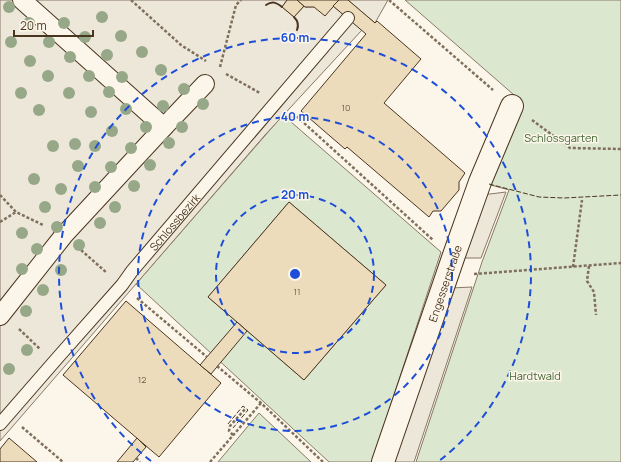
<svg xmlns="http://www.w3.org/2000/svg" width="621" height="462" font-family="Manrope,sans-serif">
  <rect width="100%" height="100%" fill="#fbf6e9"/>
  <g fill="#dce7d0" stroke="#887966" fill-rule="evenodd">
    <path d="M405 0H621V462H416L482 262 509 190 480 182 472 178 514 95Z"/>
    <path d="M283 115 441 252 372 462H329L136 284ZM289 202 386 285 304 380 208 297Z"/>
    <path d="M259 413 311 462H218Z"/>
  </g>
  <g fill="#ede7d9" stroke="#887966">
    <path d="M0 0H287L282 7 294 17 304 6 305 7 333 6 362 30 265 135 0 441Z"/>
    <path d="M348 0H388L375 23Z"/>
    <path d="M506 192 481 258H461L482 195Z"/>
    <path d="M472 287 414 462H392L451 288Z"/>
  </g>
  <g fill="#ecdcbc" stroke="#4a3520">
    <path d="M287 0H297L304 6 294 17 282 7Z"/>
    <path d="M297 0H339L325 16 314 7H305Z"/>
    <path d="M339 0H348L375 23 377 21 421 59 384 103 465 173 459 182V190L441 211H433L429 217 347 147 345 149 301 111 366 34 333 6Z"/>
    <path d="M289 202 386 285 304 380 208 297Z"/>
    <path d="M126 301 221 383 159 457 63 375Z"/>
    <path d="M237 322 247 331 211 374 200 365Z"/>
    <path d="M9 438 37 462H0V449Z"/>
    <path d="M137 438 146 447 133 462H117Z"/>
  </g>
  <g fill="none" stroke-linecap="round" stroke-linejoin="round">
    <g stroke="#4a3520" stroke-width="14">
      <g id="service">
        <path id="s1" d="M0 424 53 363 60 355 122 285 132 271 348 18"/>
      </g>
    </g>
    <g stroke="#4a3520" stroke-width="20">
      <g id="pedestrian">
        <path d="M22 0 164 127"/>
        <path d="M0 316 64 235 164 127 205 84"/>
      </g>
    </g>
    <g stroke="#4a3520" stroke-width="24">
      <g id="minor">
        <path id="s2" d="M383 462 453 258 480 182 512 106"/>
      </g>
    </g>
    <g stroke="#7f6f5c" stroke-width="2.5" stroke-dasharray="3 2" stroke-linecap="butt">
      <path d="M131 0 181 45 206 61"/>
      <path d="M389 0 493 90"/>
      <path d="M220 67 236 5 241 0"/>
      <path d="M226 74 260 93"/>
      <path d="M293 113 433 240"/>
      <path d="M532 120 570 148 621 149"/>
      <path d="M0 195 16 212 43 225"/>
      <path d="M0 222 16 212"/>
      <path d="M81 250 107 273"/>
      <path d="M589 266 587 281 594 292 596 315"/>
      <path d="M573 267 582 200"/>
      <path d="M474 274 621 263"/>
      <path d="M137 298 207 357"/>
      <path d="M19 329 40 349"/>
      <path d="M217 366 261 403 323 462"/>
      <path d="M22 427 63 462"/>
      <path d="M233 435 229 431 230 426 246 408"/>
      <path d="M136 458 140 462"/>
      <path d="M210 462 261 403"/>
    </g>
    <use href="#service" stroke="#fbf6e9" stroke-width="12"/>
    <use href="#pedestrian" stroke="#fbf6e9" stroke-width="18"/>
    <use href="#minor" stroke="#fbf6e9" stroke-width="22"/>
    <g stroke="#4a3520" stroke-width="1" stroke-dasharray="5 2" stroke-linecap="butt">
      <path d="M489 184 539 197 564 198 621 195"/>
      <path d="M228 424 243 406 248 410 233 428"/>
    </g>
    <g stroke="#4a3520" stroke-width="2">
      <path d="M266 5C272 1 276 2 282 7"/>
      <path d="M294 17C298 21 299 25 297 30"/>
    </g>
  </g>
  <g fill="#96a887">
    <circle cx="9" cy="7" r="6"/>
    <circle cx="102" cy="17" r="6"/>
    <circle cx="29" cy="23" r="6"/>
    <circle cx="64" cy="23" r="6"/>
    <circle cx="121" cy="36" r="6"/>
    <circle cx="85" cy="37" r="6"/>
    <circle cx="11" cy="42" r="6"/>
    <circle cx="49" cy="42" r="6"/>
    <circle cx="142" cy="52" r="6"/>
    <circle cx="107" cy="55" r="6"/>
    <circle cx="70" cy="57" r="6"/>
    <circle cx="30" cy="61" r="6"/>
    <circle cx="161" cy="70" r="6"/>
    <circle cx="48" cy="76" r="6"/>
    <circle cx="89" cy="76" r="6"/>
    <circle cx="122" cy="77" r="6"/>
    <circle cx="184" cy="89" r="6"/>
    <circle cx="109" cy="92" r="6"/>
    <circle cx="21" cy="93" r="6"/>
    <circle cx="69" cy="93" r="6"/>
    <circle cx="203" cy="104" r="6"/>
    <circle cx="163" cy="106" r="6"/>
    <circle cx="126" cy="109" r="6"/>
    <circle cx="39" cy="110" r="6"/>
    <circle cx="91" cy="112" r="6"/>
    <circle cx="146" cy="127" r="6"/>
    <circle cx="182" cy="127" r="6"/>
    <circle cx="112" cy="131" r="6"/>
    <circle cx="169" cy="143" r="6"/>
    <circle cx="75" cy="144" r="6"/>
    <circle cx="53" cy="146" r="6"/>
    <circle cx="95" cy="146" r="6"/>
    <circle cx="131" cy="148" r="6"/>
    <circle cx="150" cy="165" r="6"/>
    <circle cx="78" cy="166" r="6"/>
    <circle cx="111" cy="167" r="6"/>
    <circle cx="34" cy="179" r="6"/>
    <circle cx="134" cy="186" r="6"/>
    <circle cx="95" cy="187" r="6"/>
    <circle cx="61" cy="189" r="6"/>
    <circle cx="45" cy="207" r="6"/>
    <circle cx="115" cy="207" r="6"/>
    <circle cx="100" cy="223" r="6"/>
    <circle cx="57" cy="227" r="6"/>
    <circle cx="22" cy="233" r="6"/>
    <circle cx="79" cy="245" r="6"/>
    <circle cx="37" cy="249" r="6"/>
    <circle cx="22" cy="269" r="6"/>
    <circle cx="61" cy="270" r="6"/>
    <circle cx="43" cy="290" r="6"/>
    <circle cx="26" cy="311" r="6"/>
    <circle cx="27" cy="350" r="6"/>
    <circle cx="9" cy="369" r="6"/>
  </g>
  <g fill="none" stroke="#1d4ed8" stroke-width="2" stroke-dasharray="7 5">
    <circle cx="295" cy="274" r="79"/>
    <circle cx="295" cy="274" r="157"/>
    <path d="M151 461A236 236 0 1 1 439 461"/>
  </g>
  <g text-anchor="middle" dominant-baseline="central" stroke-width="3" stroke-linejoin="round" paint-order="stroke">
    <g font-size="9" fill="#725f47">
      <text x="346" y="107">10</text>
      <text x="297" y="291">11</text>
      <text x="142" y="379">12</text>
    </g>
    <g font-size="11" fill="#436837" stroke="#fbf6e9">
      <text x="561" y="137">Schlossgarten</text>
      <text x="535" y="375">Hardtwald</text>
    </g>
    <g font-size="11" fill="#4a3520" stroke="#fbf6e9">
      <text stroke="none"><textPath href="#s1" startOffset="267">Schlossbezirk</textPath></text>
      <text stroke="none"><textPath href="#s2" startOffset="189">Engesserstraße</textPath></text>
    </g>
  </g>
  <circle cx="295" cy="274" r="6" fill="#1d4ed8" stroke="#fbf6e9" stroke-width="2"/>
  <g font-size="12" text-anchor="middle" font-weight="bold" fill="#1d4ed8" stroke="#fbf6e9" stroke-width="3" stroke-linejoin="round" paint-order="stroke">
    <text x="295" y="42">60 m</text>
    <text x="295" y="121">40 m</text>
    <text x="295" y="199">20 m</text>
  </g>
  <path d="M14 30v6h79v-6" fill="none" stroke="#4a3520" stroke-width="2"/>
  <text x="20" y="30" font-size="12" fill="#4a3520" stroke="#fbf6e9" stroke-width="3" paint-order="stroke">20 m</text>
</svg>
